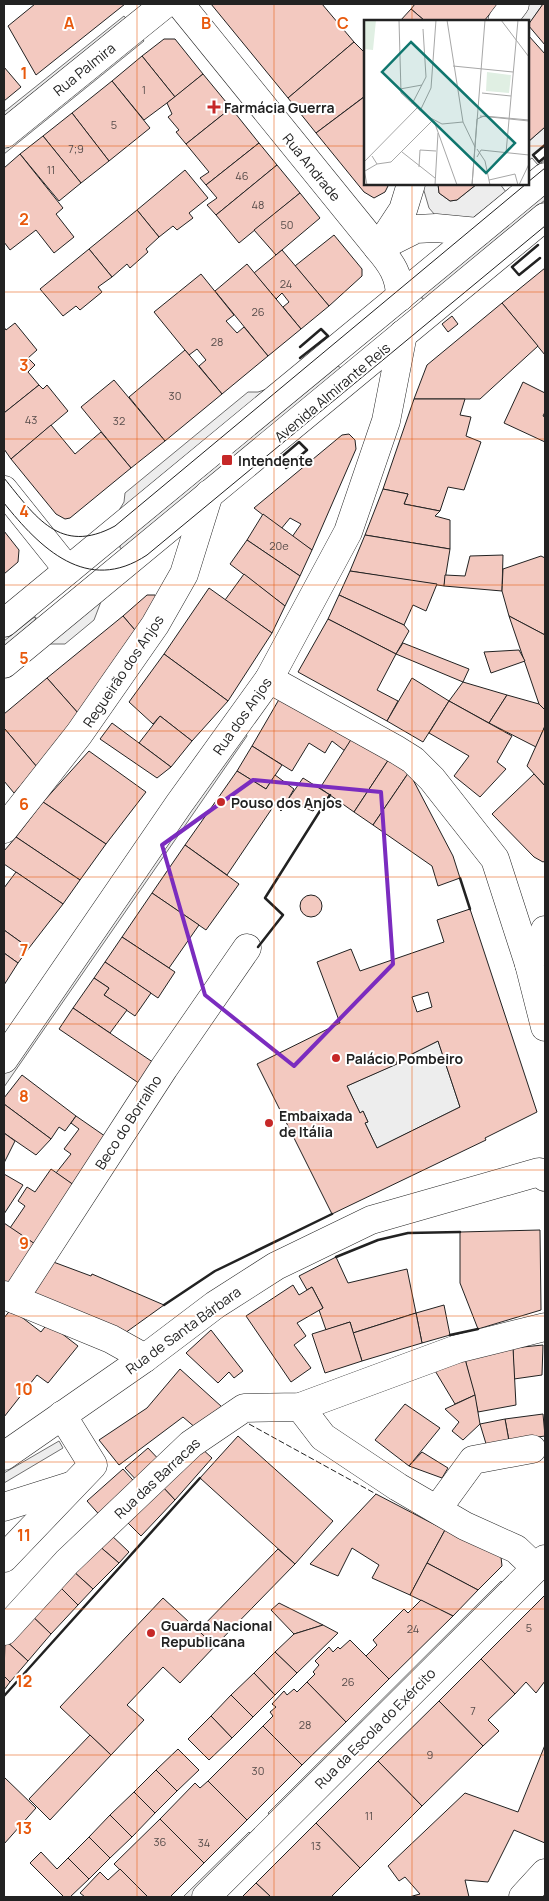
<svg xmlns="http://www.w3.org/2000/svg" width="549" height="1901" font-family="Manrope,sans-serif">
  <rect width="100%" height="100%" fill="#fff"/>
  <g fill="#ededed" stroke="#6f6f6f">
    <path d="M525 4H543L528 26V21H513Z"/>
    <path d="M124 16 129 22 4 124V112Z"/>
    <path d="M139 34 144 41 4 154V143Z"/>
    <path d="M545 127V145L534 155 539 161 545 157V160L538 165 532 158 528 161V142Z"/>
    <path d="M422 184H438L439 193 450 201 457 200 477 184H500L506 192 470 220 435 215 429 208Z"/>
    <path d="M545 194V200L425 299H422V296Z"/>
    <path d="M338 366 341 368 123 549 120 548V545Z"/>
    <path d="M267 389 118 512 124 502 125 493 248 392H258Z"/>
    <path d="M102 599 94 620 65 644H49Z"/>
    <path d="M36 617 35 620 4 647V641L33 618Z"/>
    <path d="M244 728 247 736 4 1087V1073Z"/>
    <path d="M438 1041 460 1107 377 1148 365 1123 368 1122 363 1111 360 1113 347 1086 396 1064V1062Z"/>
    <path d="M59 1441 63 1448 4 1483V1473Z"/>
    <path d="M501 1581 507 1587 274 1820 268 1813Z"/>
    <path d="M249 1832 255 1838 196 1897H183Z"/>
  </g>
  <g fill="#f3c9c0" stroke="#222" fill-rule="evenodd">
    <path d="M35 4H125L36 75 8 26Z"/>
    <path d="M211 4H322L354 42 288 98Z"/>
    <path d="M415 4H498L484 21H425L411 9Z"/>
    <path d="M543 4H545V45L528 25Z"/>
    <path d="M411 9 425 21H400Z"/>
    <path d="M528 35 545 54V127L528 142Z"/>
    <path d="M164 39H175L203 74 175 97 142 56Z"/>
    <path d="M354 42 365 53V96L316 133 288 98Z"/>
    <path d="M142 56 175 97 144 120 112 81Z"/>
    <path d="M4 67 21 87 4 101Z"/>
    <path d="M203 74 231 108 186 144 176 132 179 130 168 117 172 114 167 103Z"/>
    <path d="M112 81 150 128 109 161 72 113Z"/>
    <path d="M364 97 365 184H389L385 192 374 198 364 192 316 133Z"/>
    <path d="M231 108 259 143 206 185 200 178 209 172 186 144Z"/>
    <path d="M72 113 109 161 81 183 43 136Z"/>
    <path d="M43 136 81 183 59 201 20 154Z"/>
    <path d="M259 143 277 165 216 215 207 205 217 198 206 185Z"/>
    <path d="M20 154 63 208 56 214 74 237 54 253 36 230 10 250 4 242V168Z"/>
    <path d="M277 165 300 193 239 243 216 215Z"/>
    <path d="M185 170 208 198 189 213 193 218 177 230 173 226 159 237 137 210Z"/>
    <path d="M438 184H477L457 200 450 201 439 193Z"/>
    <path d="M300 193 320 218 276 255 254 230Z"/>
    <path d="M137 210 159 237 146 249 148 252 130 268 127 264 112 277 89 249Z"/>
    <path d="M334 235 362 269V276L329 306 295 266Z"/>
    <path d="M89 249 112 277 98 287 102 292 80 310 76 306 63 316 40 289Z"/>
    <path d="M282 250 329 306 301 329 283 307 289 302 282 293 276 299 254 273Z"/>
    <path d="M247 264 301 329 268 356 215 291Z"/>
    <path d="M545 268V355L502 303Z"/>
    <path d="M201 274 234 315 226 321 237 333 244 327 268 356 222 394 199 366 206 360 197 349 189 355 154 312Z"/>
    <path d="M502 303 538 346 480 399H414L427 365Z"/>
    <path d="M452 316 458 324 448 332 442 324Z"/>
    <path d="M15 323 37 350 28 358 35 365 28 372 39 385 4 413V327L6 330Z"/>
    <path d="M185 350 222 394 165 441 129 397Z"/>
    <path d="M114 380 165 441 131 468 81 407Z"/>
    <path d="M523 382 545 393V412L543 416 545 417V442L504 423Z"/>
    <path d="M39 385 43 389 47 385 68 411 11 459 4 449V413Z"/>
    <path d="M414 399H465L460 415 471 417 466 436 481 442 464 490 448 487 440 511 404 504 408 494 383 489Z"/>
    <path d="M51 425 75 454 101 432 131 468 70 518 65 519 56 514 11 459Z"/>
    <path d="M349 434 355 440 356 449 312 550 292 537 301 524 290 518 281 529 254 508 342 435Z"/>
    <path d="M383 489 408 494 404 504 440 511 435 516 450 520V549L365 535Z"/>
    <path d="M263 514 312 550 300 576 247 540Z"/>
    <path d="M4 531 19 550 18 562 4 574Z"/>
    <path d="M365 535 450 549 444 586 350 571Z"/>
    <path d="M247 540 300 576 285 606 230 564Z"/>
    <path d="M503 555 502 591 444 586 445 575 465 576 470 556Z"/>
    <path d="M541 556 545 558V635L509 616 502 591 503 569Z"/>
    <path d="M350 571 437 584 426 611 413 605 404 625 339 595Z"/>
    <path d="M244 574 285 606 272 633 225 600Z"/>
    <path d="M209 588 272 633 228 701 164 654Z"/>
    <path d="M147 595H155L159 601 140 636 123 616Z"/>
    <path d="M339 595 404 625 409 631 396 654 328 619Z"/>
    <path d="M123 616 140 636 78 713 47 678Z"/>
    <path d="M509 616 545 635V710L539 704Z"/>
    <path d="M328 619 396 654 377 690 398 701 387 721 298 672Z"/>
    <path d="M403 643 469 669 463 682 396 654Z"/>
    <path d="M519 650 525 661 491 673 484 652Z"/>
    <path d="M164 654 228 701 192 741 160 716 153 724 129 702Z"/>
    <path d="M47 678 78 713 37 767 4 728V714Z"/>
    <path d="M412 678 449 701 423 742 387 721Z"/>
    <path d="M463 682 507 695 489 723 449 701Z"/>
    <path d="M507 695 539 704 545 710V726L536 747 489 723Z"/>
    <path d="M281 696 352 738 345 751 332 741 325 753 309 743 292 771 252 746Z"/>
    <path d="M449 701 512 736 497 762 506 769 480 797 454 776 469 756 429 733Z"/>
    <path d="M160 716 192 741 171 767 139 743Z"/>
    <path d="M112 723 139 743 171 767 157 778 100 739Z"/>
    <path d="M545 726V786L527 766Z"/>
    <path d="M4 728 37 767 14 793 4 781Z"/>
    <path d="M352 738 389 759 354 812 320 788Z"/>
    <path d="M252 746 282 765 266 789 237 771Z"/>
    <path d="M89 751 146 792 106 844 43 802Z"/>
    <path d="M389 759 409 772 373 825 354 812Z"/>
    <path d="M237 771 266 789 275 775 294 789 281 811 275 804 227 875 185 845Z"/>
    <path d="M409 772 453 856 460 878 438 886 432 866 373 825Z"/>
    <path d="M534 774 545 786V861L543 862 534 857 492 814Z"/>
    <path d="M303 778 330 795 313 811 287 801Z"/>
    <path d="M43 802 106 844 80 880 16 837Z"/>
    <path d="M16 837 80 880 63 904 4 864V851Z"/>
    <path d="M185 845 239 884 206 930 152 893Z"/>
    <path d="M16 872 63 904 29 948 4 930V888Z"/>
    <path d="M152 893 199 925 169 968 122 937Z"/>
    <circle cx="311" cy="906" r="11"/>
    <path d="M470 909 537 1112 485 1138 486 1140 332 1214 257 1064 340 1023 317 962 351 949 360 971 444 942 437 920ZM428 992 432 1007 417 1012 412 997ZM438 1041 460 1107 377 1148 365 1123 368 1122 363 1111 360 1113 347 1086 397 1064 396 1062Z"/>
    <path d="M4 930 29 948 18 963 4 953Z"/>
    <path d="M122 937 175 972 158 998 105 962Z"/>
    <path d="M4 953 18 963 4 985Z"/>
    <path d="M105 962 151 993 135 1016 104 995 109 988 94 978Z"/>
    <path d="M94 978 109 988 104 995 127 1010 110 1033 73 1008Z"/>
    <path d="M73 1008 160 1067 146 1088 59 1029Z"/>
    <path d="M22 1075 76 1116 65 1131 59 1127 51 1139 4 1104V1098Z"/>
    <path d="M4 1104 51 1139 36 1155 4 1133Z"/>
    <path d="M76 1116 112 1141 81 1190 56 1173 71 1154 64 1149 79 1129 71 1123Z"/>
    <path d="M4 1133 15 1141 4 1163Z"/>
    <path d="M51 1169 81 1190 41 1248 10 1228 25 1206 18 1201 27 1187 35 1192Z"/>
    <path d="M4 1174 23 1185 4 1214Z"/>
    <path d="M4 1223 41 1248 14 1288 4 1284Z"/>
    <path d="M540 1230 541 1310 478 1329 460 1283V1232Z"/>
    <path d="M336 1257 348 1283 407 1269 416 1313 353 1333 350 1322 326 1330 319 1310 323 1308 312 1287 307 1290 299 1276Z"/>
    <path d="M48 1260 91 1276 92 1274 164 1305 125 1333 30 1293Z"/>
    <path d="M293 1285 299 1295 312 1287 323 1308 297 1323 306 1336 294 1345 311 1368 291 1382 246 1316Z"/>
    <path d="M444 1305 450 1335 422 1343 416 1313Z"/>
    <path d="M11 1309 41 1332 48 1323 78 1346 48 1383 37 1375 4 1417V1318Z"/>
    <path d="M416 1313 422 1343 362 1361 353 1333Z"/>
    <path d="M350 1322 362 1361 325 1373 312 1334Z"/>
    <path d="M211 1330 243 1371 234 1378 229 1372 218 1383 186 1353Z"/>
    <path d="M543 1345 542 1375 514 1379 513 1348Z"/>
    <path d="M513 1348 516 1405 478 1412 465 1359Z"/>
    <path d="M465 1359 475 1395 455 1404 434 1369Z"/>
    <path d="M180 1369 222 1407 197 1429 183 1417 119 1465 99 1440 147 1408Z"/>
    <path d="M475 1395 480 1424 463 1440 452 1431 459 1422 445 1409Z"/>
    <path d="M405 1404 440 1428 409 1466 375 1440Z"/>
    <path d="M543 1414 545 1436 509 1441 505 1419Z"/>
    <path d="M505 1419 509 1441 487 1447 480 1424Z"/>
    <path d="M238 1436 333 1521 295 1564 200 1478Z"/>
    <path d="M199 1446 212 1458 175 1500 160 1484Z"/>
    <path d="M148 1448 164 1465 142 1486 125 1468Z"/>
    <path d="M422 1452 448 1468 442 1478 409 1466Z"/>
    <path d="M123 1469 140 1488 104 1520 87 1501Z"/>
    <path d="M160 1484 175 1500 141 1536 123 1518Z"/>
    <path d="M376 1494 445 1530 410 1595 372 1578 379 1565 352 1548 338 1576 310 1564Z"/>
    <path d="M445 1530 501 1557 502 1566 478 1590 427 1563Z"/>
    <path d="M109 1533 129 1552 119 1563 98 1545Z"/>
    <path d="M98 1545 119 1563 93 1589 73 1571Z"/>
    <path d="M278 1549 295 1564 215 1646 198 1631Z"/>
    <path d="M427 1563 478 1590 453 1616 410 1595Z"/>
    <path d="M73 1571 93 1589 78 1605 58 1585Z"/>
    <path d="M58 1585 78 1605 51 1634 30 1614Z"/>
    <path d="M545 1595V1681L536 1693 526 1682 515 1694 481 1659Z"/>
    <path d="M163 1598 215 1646 180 1683 163 1667 127 1705 144 1720 111 1755 60 1707Z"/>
    <path d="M421 1600 453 1616 389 1679 366 1656 377 1645 373 1640 404 1609 408 1613Z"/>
    <path d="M279 1603 323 1625 294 1634 271 1610Z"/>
    <path d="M30 1614 51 1634 28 1661 5 1640Z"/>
    <path d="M323 1625 338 1633 297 1673 275 1652 294 1634Z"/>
    <path d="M5 1640 28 1661 10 1682 4 1676Z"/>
    <path d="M350 1640 389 1679 346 1722 307 1682 315 1674 313 1672 319 1665 315 1661 329 1647 333 1652 338 1647 340 1649Z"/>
    <path d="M275 1652 297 1673 275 1695 254 1673Z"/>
    <path d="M481 1659 515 1694 488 1720 499 1731 483 1746 439 1701Z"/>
    <path d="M254 1673 275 1695 253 1717 231 1695Z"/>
    <path d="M4 1676 10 1682 4 1690Z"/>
    <path d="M307 1682 346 1722 302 1765 263 1726 273 1716 270 1712 276 1707 272 1704 284 1691 287 1695 294 1689 297 1692Z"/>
    <path d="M231 1695 253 1717 232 1738 211 1716Z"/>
    <path d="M439 1701 483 1746 422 1806 378 1761Z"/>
    <path d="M211 1716 232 1738 209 1760 188 1739Z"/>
    <path d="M263 1726 302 1765 247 1820 208 1781Z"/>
    <path d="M90 1735 111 1755 50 1820 29 1799Z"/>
    <path d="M545 1745V1843L514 1830 488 1882 465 1880 469 1897H409L420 1894 405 1877 399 1881 388 1866 465 1793 518 1812Z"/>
    <path d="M178 1749 199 1770 177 1791 156 1770Z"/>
    <path d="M378 1761 422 1806 360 1868 316 1823Z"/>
    <path d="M156 1770 177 1791 155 1813 134 1792Z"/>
    <path d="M4 1777 36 1808 4 1844Z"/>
    <path d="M208 1781 247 1820 204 1863 160 1819 195 1783 200 1788Z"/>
    <path d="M134 1792 155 1813 132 1837 110 1815Z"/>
    <path d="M110 1815 132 1837 110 1858 89 1837Z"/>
    <path d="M160 1819 204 1863 170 1897H148L114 1864Z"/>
    <path d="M316 1823 360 1868 331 1897H271L256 1883Z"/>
    <path d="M89 1837 110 1858 89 1879 68 1858Z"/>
    <path d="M41 1852 57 1869 68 1858 89 1879 70 1897H64L30 1863Z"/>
    <path d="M120 1869 148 1897H85L80 1893 100 1872 108 1880Z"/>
    <path d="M256 1883 271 1897H242Z"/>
  </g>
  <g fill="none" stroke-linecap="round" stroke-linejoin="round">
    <g stroke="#222" stroke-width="29">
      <g id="minor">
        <path d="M180 4 378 248 416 229 436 228 478 232"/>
        <path d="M502 21 515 4"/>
        <path d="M4 134 165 4"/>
        <path d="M400 297C400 276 391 263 378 248L403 210 411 184"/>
        <path d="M4 490 68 570"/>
        <path d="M269 679 397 750 413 760 432 779 495 859 529 964 545 1027"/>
        <path d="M4 829 79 734 155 625 184 574 209 494"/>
        <path d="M529 964 545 930"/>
        <path d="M4 1059 179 804 269 679 348 532 386 421 403 334"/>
        <path d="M4 1295 111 1339 145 1358"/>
        <path d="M14 1299 164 1068 247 948"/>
        <path d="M300 1407 323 1437 398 1487 465 1526 516 1549 536 1568"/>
        <path d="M4 1456 145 1358 215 1305 276 1266 371 1220 539 1172 545 1177"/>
        <path d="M4 1507 70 1486"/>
        <path d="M438 1508 473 1460 532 1449"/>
        <path d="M4 1558 93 1465 62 1415"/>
        <path d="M4 1631 67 1562 191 1444 244 1408 300 1407 457 1349 545 1327"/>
        <path d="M206 1897 545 1559"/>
        <path d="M523 1897 545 1873"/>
      </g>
    </g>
    <g stroke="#222" stroke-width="29">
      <g id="major">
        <path d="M4 623 545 177"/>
        <path d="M4 664 545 217"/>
      </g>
    </g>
    <use href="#minor" stroke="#fff" stroke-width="28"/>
    <use href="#major" stroke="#fff" stroke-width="28"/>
    <g stroke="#222" stroke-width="1">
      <path d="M528 182 545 168"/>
      <path d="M4 478C35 516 60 556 115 526L526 184"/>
      <path d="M4 503C40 548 87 595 147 555L545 226"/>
    </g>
    <path stroke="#222" stroke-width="1" stroke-dasharray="6 2.5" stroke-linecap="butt" d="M249 1424 376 1494"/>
    <g stroke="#222" stroke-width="2.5">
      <path d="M545 145 533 155 539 162 545 157"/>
      <path d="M538 245 512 267 519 275 540 258"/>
      <path d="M300 347 321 329 328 336 300 358"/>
      <path d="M272 465 299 442 307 450 286 468"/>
      <path d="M460 878 470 909"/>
      <path d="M258 947 283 915 265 898 330 795"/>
      <path d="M336 1257 378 1240 408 1233 460 1232"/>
      <path d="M164 1305 215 1271 332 1214"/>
      <path d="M450 1335 478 1329"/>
      <path d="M4 1696 200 1478"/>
    </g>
  </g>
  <path fill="none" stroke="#7b2cbf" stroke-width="4" stroke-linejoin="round" d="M253 780 381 792 393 964 294 1066 205 995 162 845Z"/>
  <path fill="none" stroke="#e8590c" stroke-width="1" stroke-opacity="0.55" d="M137 4V1897M274 4V1897M412 4V21M4 146H365M528 146H545M412 184V1897M4 292H545M4 439H545M4 585H545M4 731H545M4 877H545M4 1024H545M4 1170H545M4 1316H545M4 1462H545M4 1609H545M4 1755H545"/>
  <g fill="#c62828" stroke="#fff" stroke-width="2">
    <path d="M211.5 99.5h5v5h5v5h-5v5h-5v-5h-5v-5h5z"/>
    <rect x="221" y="454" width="12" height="12" rx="2.5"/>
    <circle cx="221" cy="802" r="5"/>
    <circle cx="336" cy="1058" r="5"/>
    <circle cx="269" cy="1123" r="5"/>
    <circle cx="151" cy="1633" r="5"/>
  </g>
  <g text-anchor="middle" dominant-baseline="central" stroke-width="4" stroke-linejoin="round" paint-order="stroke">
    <g font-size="11" fill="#564c4a">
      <text x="144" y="89">1</text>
      <text x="114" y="124">5</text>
      <text x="76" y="148">7;9</text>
      <text x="51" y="169">11</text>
      <text x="242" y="175">46</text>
      <text x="258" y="204">48</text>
      <text x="287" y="224">50</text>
      <text x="286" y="283">24</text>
      <text x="258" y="311">26</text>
      <text x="217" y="341">28</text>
      <text x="175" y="395">30</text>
      <text x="31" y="419">43</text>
      <text x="119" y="420">32</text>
      <text x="279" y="545">20e</text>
      <text x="529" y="1627">5</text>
      <text x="413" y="1628">24</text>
      <text x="348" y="1681">26</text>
      <text x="473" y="1710">7</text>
      <text x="305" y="1724">28</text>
      <text x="430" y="1754">9</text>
      <text x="258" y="1770">30</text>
      <text x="369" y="1815">11</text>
      <text x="160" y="1841">36</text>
      <text x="204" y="1842">34</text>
      <text x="316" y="1845">13</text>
    </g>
    <g font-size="14" fill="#222" stroke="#fff">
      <text transform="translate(84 69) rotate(-39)">Rua Palmira</text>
      <text transform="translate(312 167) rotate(51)">Rua Andrade</text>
      <text transform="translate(332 392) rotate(-40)">Avenida Almirante Reis</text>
      <text transform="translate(123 671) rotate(-56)">Regueirão dos Anjos</text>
      <text transform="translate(242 716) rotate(-55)">Rua dos Anjos</text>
      <text transform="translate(128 1122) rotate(-57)">Beco do Borralho</text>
      <text transform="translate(183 1330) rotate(-36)">Rua de Santa Bárbara</text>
      <text transform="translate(157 1478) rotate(-43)">Rua das Barracas</text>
      <text transform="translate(375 1728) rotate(-45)">Rua da Escola do Exército</text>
    </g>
    <g font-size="14" font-weight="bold" fill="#222" stroke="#fff" text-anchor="start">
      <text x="224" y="107">Farmácia Guerra</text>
      <text x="238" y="460">Intendente</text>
      <text x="231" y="802">Pouso dos Anjos</text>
      <text x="346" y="1058">Palácio Pombeiro</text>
      <text x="279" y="1115">Embaixada<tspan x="279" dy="16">de Itália</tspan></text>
      <text x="161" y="1625">Guarda Nacional<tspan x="161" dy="16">Republicana</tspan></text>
    </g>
  </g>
  <g transform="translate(364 20)">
    <rect width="165" height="165" fill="#fff"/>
    <path d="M0 0H12L9 30 0 29ZM123 52 147 55 145 73 122 71Z" fill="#e0efe3"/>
    <path fill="none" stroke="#a7a7a7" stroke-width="1" d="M35 0 37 73 61 95 78 104 99 102M83 0 99 102 111 127M137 0 165 37M89 46 149 52M36 69 58 65M118 73 147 76M48 84 62 57 59 9M56 91 67 68 72 0M116 96 165 101M70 101 93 165M113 129 121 141 126 165M38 132 71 158M142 133 154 0M113 137 117 130 165 135M0 142 53 88M13 144 27 142 69 100M55 147 56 130 72 131M0 149 3 165M1 151 13 144 8 136M125 160 151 154 154 165M71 165 74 113M108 165 121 0M108 165 113 99 120 96 165 100M155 165 165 144"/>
    <path fill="#0f766e" fill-opacity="0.15" stroke="#0f766e" stroke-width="2.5" d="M47 22 151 123 122 153 18 52Z"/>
    <rect width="165" height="165" fill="none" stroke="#222" stroke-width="2.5"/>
  </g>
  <g font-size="16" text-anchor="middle" font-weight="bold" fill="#e8590c" stroke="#fff" stroke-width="4" stroke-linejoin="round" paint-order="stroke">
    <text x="69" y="29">A</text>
    <text x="206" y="29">B</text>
    <text x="343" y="29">C</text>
    <text x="24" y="79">1</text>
    <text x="24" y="225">2</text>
    <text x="24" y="371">3</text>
    <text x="24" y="517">4</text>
    <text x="24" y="664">5</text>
    <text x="24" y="810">6</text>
    <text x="24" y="956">7</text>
    <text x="24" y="1102">8</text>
    <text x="24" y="1249">9</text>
    <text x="24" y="1395">10</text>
    <text x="24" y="1541">11</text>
    <text x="24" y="1687">12</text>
    <text x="24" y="1834">13</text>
  </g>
  <rect width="549" height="1901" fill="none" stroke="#222222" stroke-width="10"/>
</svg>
